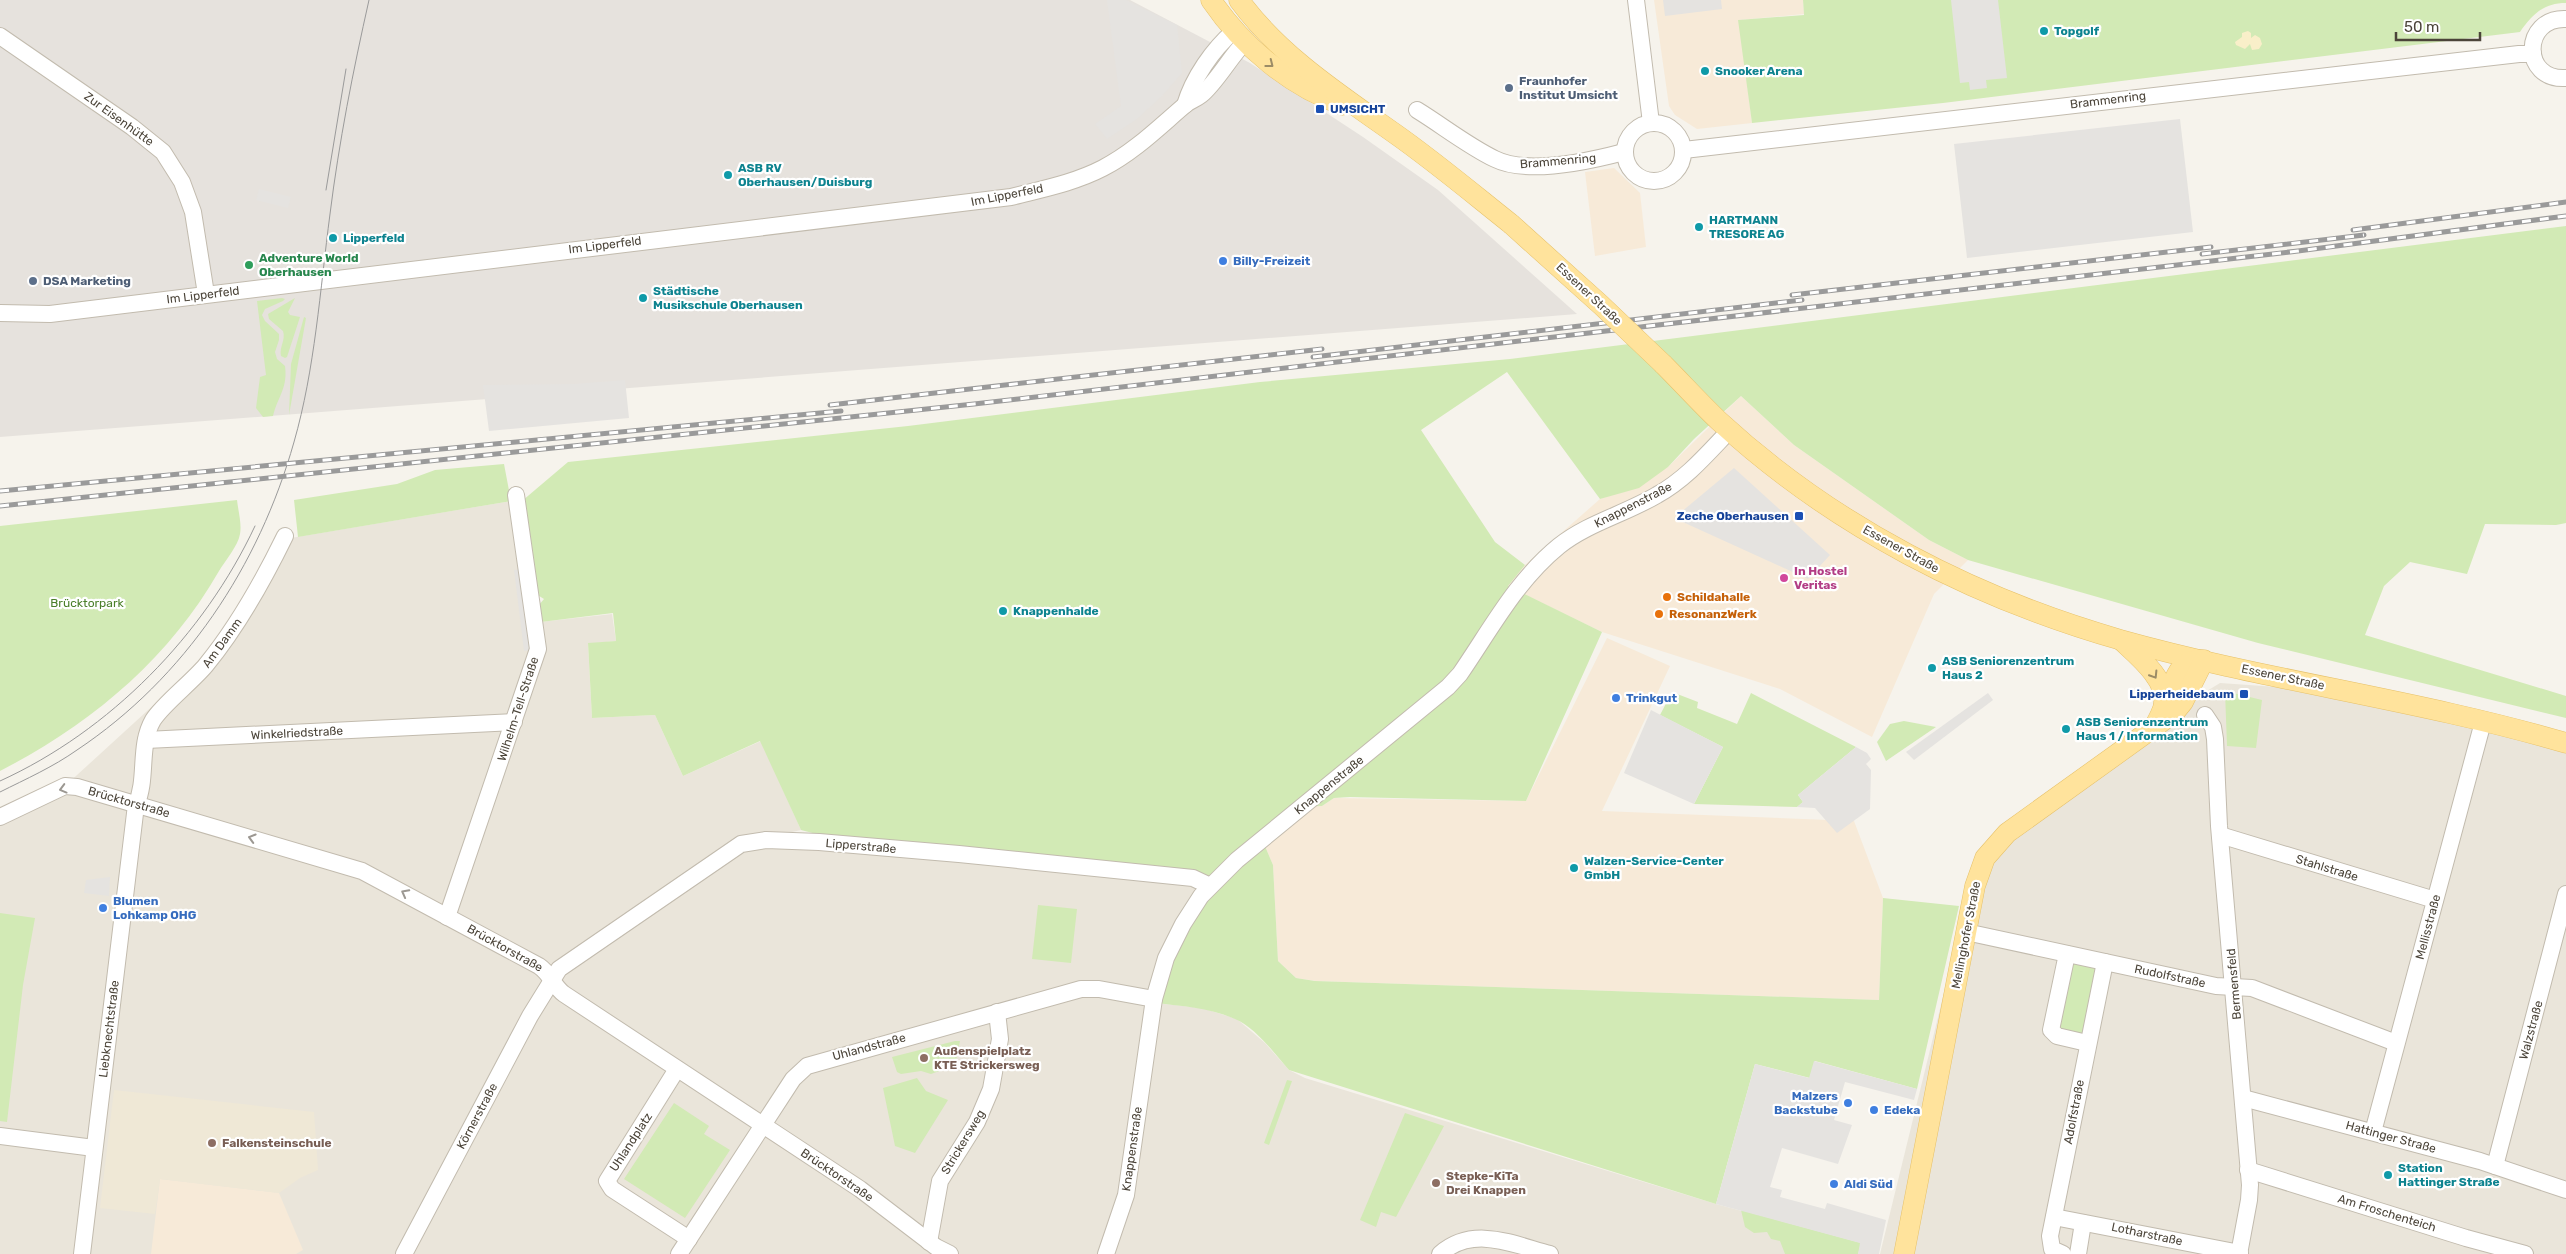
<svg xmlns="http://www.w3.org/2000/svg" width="2566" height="1254" font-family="Rubik,sans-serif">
  <rect width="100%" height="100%" fill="#f6f3ec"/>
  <g fill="#eae5da">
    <path d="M511 501 531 623 612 614 616 641 588 644 592 718 655 715 683 776 761 741 801 830 741 844 782 839 1210 886 1155 1003 1202 1008 1237 1019 1265 1043 1289 1070 1305 1078 1716 1204 1861 1243 1858 1254H0V821L65 786 193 669 243 607 279 540Z"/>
    <path d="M2220 683 2335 691 2566 745V1254H1880L1976 862 2166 716Z"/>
  </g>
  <g fill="#f7ead8">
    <path d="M1654 0H1803L1804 14 1739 20 1752 123 1697 129 1675 115 1669 106Z"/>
    <path d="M1614 168 1640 193 1646 247 1595 256 1585 172Z"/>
    <path d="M1741 396 1794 445 1929 540 1968 560 1934 594 1872 737 1780 689 1602 632 1507 586 1525 565 1600 499 1617 493 1668 467Z"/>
    <path d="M1607 638 1670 666 1602 811 1854 821 1883 898 1879 1000 1316 981 1296 978 1278 961 1273 865 1262 839 1299 807 1322 806 1334 798 1526 801Z"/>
    <path d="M160 1179 279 1193 303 1250 296 1254H151Z"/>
  </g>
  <path fill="#e6e2dd" d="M0 0H1130L1250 63 1363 137 1438 190 1577 314 0 437Z"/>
  <path fill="#efe8d6" d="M114 1090 314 1112 318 1170 300 1178 279 1193 160 1179 155 1214 100 1208Z"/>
  <g fill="#d2eab5">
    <path d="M1803 0H2566V3C2543 3 2532 15 2520 32L1943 103 1752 123 1738 20 1804 15Z"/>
    <path d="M2566 226V523L2556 525 2485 524 2467 574 2410 562 2384 586 2365 635 2566 696V718L2258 643 1968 560 1929 540 1794 445 1741 396 1694 439 1668 467 1639 488 1600 499 1507 372 1421 430 1495 542 1525 565 1508 586 1602 632 1526 801 1350 797 1334 798 1322 806 1299 807 1210 885 871 848 801 830 760 741 683 776 655 715 592 718 588 643 616 641 613 613 541 622 538 606 544 599 536 594 522 501 568 462 908 426 1260 382 1510 359Z"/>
    <path d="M282 298 285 299 283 301 265 309 262 315 265 321 279 334V340L275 352 277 359 285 366C288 388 278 396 273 416L263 417 256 408 260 377 266 375 257 301Z"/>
    <path d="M295 298 288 312 290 315 300 317 287 357 285 358 281 356C279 347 286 340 283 331L269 319 268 314Z"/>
    <path d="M304 317 306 318 289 415 291 364Z"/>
    <path d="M504 464 511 501 298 537 294 500 397 484 435 470Z"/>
    <path d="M237 500C238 510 242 524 240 534 238 546 225 561 219 571 168 660 91 724 0 771V526Z"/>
    <path d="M2225 691 2262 700 2256 748 2227 746Z"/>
    <path d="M1672 692 1698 702 1697 708 1737 724 1751 693 1856 747 1798 795 1803 802 1797 807 1694 804 1723 747 1660 715Z"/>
    <path d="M1904 721 1936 727 1886 761 1877 742 1890 724Z"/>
    <path d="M1262 839 1273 865 1278 961 1296 978 1315 981 1879 1000 1883 898 1959 906 1917 1089 1815 1061 1810 1078 1755 1064 1716 1204 1289 1070C1275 1054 1255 1027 1235 1019 1210 1008 1182 1006 1155 1003L1188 916Z"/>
    <path d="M1038 905 1077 909 1071 963 1032 959Z"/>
    <path d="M0 913 35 918 23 985 7 1122 0 1121Z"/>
    <path d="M2067 954 2105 962 2087 1043 2051 1028Z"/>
    <path d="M955 1041H960L956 1061 945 1059 942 1070 931 1074 921 1071 901 1074 897 1072 892 1057Z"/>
    <path d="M917 1078 926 1091 948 1100 915 1153 895 1146 883 1088Z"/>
    <path d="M1287 1080 1292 1081 1269 1145 1264 1143Z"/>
    <path d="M674 1103 709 1126 704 1134 730 1150 685 1218 624 1179Z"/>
    <path d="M1405 1113 1444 1126 1396 1217 1381 1212 1376 1227 1360 1220Z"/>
    <path d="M1741 1210 1861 1243 1858 1254H1785L1780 1241 1771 1239 1767 1232 1754 1233 1745 1227Z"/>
  </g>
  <path fill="#f9efc9" d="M2248 31 2251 33V38L2255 35 2260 38 2262 44 2259 49 2252 50 2250 44 2245 49 2236 45 2235 42 2242 37V33Z"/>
  <g fill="#e5e3e0">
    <path d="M1107 0H1126L1177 25 1182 73 1162 96 1137 119 1107 139 1095 124 1121 106Z"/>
    <path d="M1663 0H1721L1722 9 1665 16Z"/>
    <path d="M1951 0H1998L2007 78 1986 80 1987 88 1978 89 1970 90 1969 82 1960 83Z"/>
    <path d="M2180 119 2193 232 1967 258 1954 144Z"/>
    <path d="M259 189 291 197 288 208 256 200Z"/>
    <path d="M625 380 629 418 489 431 483 385 574 384Z"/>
    <path d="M1734 468 1830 555 1808 579 1674 518Z"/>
    <path d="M526 568 538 649 524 651 514 570Z"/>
    <path d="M1988 693 1993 700 1914 760 1906 752Z"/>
    <path d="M1651 710 1723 747 1694 804 1624 773Z"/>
    <path d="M1856 747 1867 753 1871 759 1866 764 1871 770 1870 809 1837 833 1815 808 1797 807 1803 802 1798 795Z"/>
    <path d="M110 877 109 896 84 893 86 880Z"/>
    <path d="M1814 1061 1917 1089 1914 1100 1845 1082 1834 1120 1852 1125 1838 1164 1782 1148 1770 1187 1782 1190 1780 1197 1825 1209 1827 1203 1886 1220 1879 1254H1858L1860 1243 1716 1204 1755 1064 1809 1078Z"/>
  </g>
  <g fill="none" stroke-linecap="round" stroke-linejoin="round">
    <g stroke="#c2bbae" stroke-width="18">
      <g id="minor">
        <path d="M1636 0 1651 123"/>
        <path d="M2566 19C2522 17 2521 81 2566 78"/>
        <path d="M0 36 132 127 163 152 182 182 193 212 206 294"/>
        <path d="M1185 105C1193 78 1213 49 1234 31"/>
        <path d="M1417 110C1443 126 1468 146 1495 159 1527 175 1590 161 1624 152"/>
        <circle cx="1654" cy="152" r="29"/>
        <path d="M1684 150 2519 54H2533"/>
        <path d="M0 313 50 314 1011 197C1042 189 1074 183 1103 168 1134 152 1158 128 1185 105 1189 101 1196 99 1201 95 1216 83 1230 57 1245 42"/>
        <path d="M2205 715 2213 727 2215 739 2219 826 2250 1185 2249 1200 2239 1254"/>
        <path d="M146 740 514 722"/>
        <path d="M0 817 65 786 77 787 362 871 539 966C551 974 553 986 564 994L860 1189 936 1247 950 1254"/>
        <path d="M2220 835 2435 900"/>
        <path d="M447 917 538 649 516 495"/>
        <path d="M1966 932 2216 986 2252 988 2396 1043"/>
        <path d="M2067 954 2051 1030 2057 1036 2087 1043"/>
        <path d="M677 1069 607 1181 612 1189 689 1239"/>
        <path d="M2243 1098 2480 1161 2566 1190"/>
        <path d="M2373 1132 2483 722"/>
        <path d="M0 1136 94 1148"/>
        <path d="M2495 1166 2566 894"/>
        <path d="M2248 1170 2466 1238 2525 1254"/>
        <path d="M2054 1217 2240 1253"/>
        <path d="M929 1242 940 1181 977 1122 991 1089 1000 1039 997 1012"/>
        <path d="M82 1254 136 805C148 778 138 746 153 720 163 704 192 682 206 665 238 626 263 581 285 536"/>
        <path d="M404 1254 530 1016 559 969 741 844 766 840 819 842 959 854 1193 878 1210 886"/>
        <path d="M679 1254 793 1079 807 1066 1081 989H1099L1154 999"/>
        <path d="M1106 1254 1126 1195 1154 999 1166 958 1183 924 1201 896 1237 860 1448 687 1460 674C1491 629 1516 581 1559 546 1588 523 1625 514 1657 495 1686 479 1707 454 1730 430"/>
        <path d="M1440 1254C1473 1225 1512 1244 1550 1254"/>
        <path d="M2063 1254 2052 1249 2050 1236 2105 962"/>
        <path d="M2078 1254 2083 1223"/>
      </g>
    </g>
    <g stroke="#e6c16a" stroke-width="21">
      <g id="major">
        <path d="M1211 0C1243 47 1289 85 1342 105"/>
        <path d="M1239 0C1279 55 1339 94 1394 133 1434 161 1472 193 1511 224"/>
        <path d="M1663 364C1682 383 1700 403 1719 421 1833 526 1974 598 2121 640 2268 681 2420 700 2566 743"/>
        <path d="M2122 641C2137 655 2169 681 2164 705 2162 713 2158 720 2154 727"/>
        <path d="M2164 703C2175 684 2175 659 2202 660"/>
        <path d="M1904 1254 1975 886 1985 858 2007 833 2174 713 2183 702 2204 660"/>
      </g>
    </g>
    <use href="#minor" stroke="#fff" stroke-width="16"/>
    <use href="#major" stroke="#ffe39c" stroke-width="20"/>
    <g stroke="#9a9a9a" stroke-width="1">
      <path d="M326 190 346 69"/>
      <path d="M0 781C110 731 204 635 255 526"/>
      <path d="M0 792C26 779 53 767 77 750 185 678 259 566 294 442 315 369 320 290 330 214 339 142 353 71 369 0"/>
    </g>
    <g stroke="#9a9a9a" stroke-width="5">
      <g id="rail">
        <path d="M2353 230 2566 202"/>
        <path d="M2202 254 2364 235"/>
        <path d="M1792 295 2211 247"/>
        <path d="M1313 357 1802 300"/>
        <path d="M830 405 1322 349"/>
        <path d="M0 491 841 411"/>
        <path d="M0 506 974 404 2298 251 2566 216"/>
      </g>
    </g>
    <use href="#rail" stroke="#fff" stroke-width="3" stroke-dasharray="9" stroke-linecap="butt"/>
    <g stroke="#e6c16a" stroke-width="21" stroke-linecap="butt">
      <path id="major-bridge" d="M1511 224 1601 305 1663 364"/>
    </g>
    <use href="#major-bridge" stroke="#ffe39c" stroke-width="20"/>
  </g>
  <defs><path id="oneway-chevron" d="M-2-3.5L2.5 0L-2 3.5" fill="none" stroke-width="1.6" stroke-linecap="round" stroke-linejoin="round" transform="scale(1.25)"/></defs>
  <g stroke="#9c8c66">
    <use href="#oneway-chevron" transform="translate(1270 64) rotate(38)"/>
    <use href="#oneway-chevron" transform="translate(2154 675) rotate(58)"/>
  </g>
  <g stroke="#9c9892">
    <use href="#oneway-chevron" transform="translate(63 789) rotate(165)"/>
    <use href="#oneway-chevron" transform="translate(252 838) rotate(-164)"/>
    <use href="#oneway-chevron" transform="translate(405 893) rotate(-152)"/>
  </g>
  <g fill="#0f9aa8" stroke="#fff" stroke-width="2">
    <circle cx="2044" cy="31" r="5"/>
    <circle cx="1705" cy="71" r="5"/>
    <circle cx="728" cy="175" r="5"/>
    <circle cx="1699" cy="227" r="5"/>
    <circle cx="333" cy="238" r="5"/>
    <circle cx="643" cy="298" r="5"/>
    <circle cx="1003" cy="611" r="5"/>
    <circle cx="1932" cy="668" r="5"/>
    <circle cx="2066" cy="729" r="5"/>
    <circle cx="1574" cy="868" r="5"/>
    <circle cx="2388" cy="1175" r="5"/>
  </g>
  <g fill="#5c6f8a" stroke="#fff" stroke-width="2">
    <circle cx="1509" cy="88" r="5"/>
    <circle cx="33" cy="281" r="5"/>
  </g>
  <g fill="#1a4fb4" stroke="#fff" stroke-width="2">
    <rect x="1315" y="104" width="10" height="10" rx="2.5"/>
    <rect x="1794" y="511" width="10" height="10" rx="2.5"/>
    <rect x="2239" y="689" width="10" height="10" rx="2.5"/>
  </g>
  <g fill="#3f7fe0" stroke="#fff" stroke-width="2">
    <circle cx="1223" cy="261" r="5"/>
    <circle cx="1616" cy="698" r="5"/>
    <circle cx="103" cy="908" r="5"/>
    <circle cx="1848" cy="1103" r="5"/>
    <circle cx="1874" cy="1110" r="5"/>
    <circle cx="1834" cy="1184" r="5"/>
  </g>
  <circle fill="#2e9e5b" stroke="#fff" stroke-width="2" cx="249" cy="265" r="5"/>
  <circle fill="#d1479c" stroke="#fff" stroke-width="2" cx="1784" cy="578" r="5"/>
  <g fill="#e8710a" stroke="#fff" stroke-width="2">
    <circle cx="1667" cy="597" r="5"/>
    <circle cx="1659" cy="614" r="5"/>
  </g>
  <g fill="#8d6e63" stroke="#fff" stroke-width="2">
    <circle cx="924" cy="1058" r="5"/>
    <circle cx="212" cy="1143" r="5"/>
    <circle cx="1436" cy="1183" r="5"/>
  </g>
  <g text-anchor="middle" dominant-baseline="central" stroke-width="4.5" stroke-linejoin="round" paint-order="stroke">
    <g font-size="12" font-weight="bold" fill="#0d838f" stroke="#fff" text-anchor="start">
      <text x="2054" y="31">Topgolf</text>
      <text x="1715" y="71">Snooker Arena</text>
      <text x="738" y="168">ASB RV<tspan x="738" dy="14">Oberhausen/Duisburg</tspan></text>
      <text x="1709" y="220">HARTMANN<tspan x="1709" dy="14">TRESORE AG</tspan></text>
      <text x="343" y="238">Lipperfeld</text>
      <text x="653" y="291">Städtische<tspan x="653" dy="14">Musikschule Oberhausen</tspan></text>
      <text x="1013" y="611">Knappenhalde</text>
      <text x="1942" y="661">ASB Seniorenzentrum<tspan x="1942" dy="14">Haus 2</tspan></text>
      <text x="2076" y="722">ASB Seniorenzentrum<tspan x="2076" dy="14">Haus 1 / Information</tspan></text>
      <text x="1584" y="861">Walzen-Service-Center<tspan x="1584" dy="14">GmbH</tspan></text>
      <text x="2398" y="1168">Station<tspan x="2398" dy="14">Hattinger Straße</tspan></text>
    </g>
    <g font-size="12" font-weight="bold" fill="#4e5e75" stroke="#fff" text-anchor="start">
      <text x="1519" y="81">Fraunhofer<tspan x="1519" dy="14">Institut Umsicht</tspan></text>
      <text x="43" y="281">DSA Marketing</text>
    </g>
    <g font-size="12" fill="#4b4439" stroke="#fff">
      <text transform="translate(2108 100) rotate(-7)">Brammenring</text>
      <text transform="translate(119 119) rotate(36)">Zur Eisenhütte</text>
      <text transform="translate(1558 161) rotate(-5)">Brammenring</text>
      <text transform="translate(1007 195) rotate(-11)">Im Lipperfeld</text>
      <text transform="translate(605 245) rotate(-7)">Im Lipperfeld</text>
      <text transform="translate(1589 294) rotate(43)">Essener Straße</text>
      <text transform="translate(203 295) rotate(-7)">Im Lipperfeld</text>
      <text transform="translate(1633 505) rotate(-27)">Knappenstraße</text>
      <text transform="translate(1901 549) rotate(29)">Essener Straße</text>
      <text transform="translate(222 643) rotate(-54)">Am Damm</text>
      <text transform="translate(2283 677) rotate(12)">Essener Straße</text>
      <text transform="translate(518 709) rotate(-72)">Wilhelm-Tell-Straße</text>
      <text transform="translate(297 733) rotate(-3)">Winkelriedstraße</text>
      <text transform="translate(1329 785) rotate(-39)">Knappenstraße</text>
      <text transform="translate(129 802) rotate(16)">Brücktorstraße</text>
      <text transform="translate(861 846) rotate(5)">Lipperstraße</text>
      <text transform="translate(2327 868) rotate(17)">Stahlstraße</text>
      <text transform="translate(2428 927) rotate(-75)">Mellisstraße</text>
      <text transform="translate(1966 935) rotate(-79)">Mellinghofer Straße</text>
      <text transform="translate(505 948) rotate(29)">Brücktorstraße</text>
      <text transform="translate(2170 976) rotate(12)">Rudolfstraße</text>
      <text transform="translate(2234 984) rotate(-95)">Bermensfeld</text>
      <text transform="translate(109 1029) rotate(-83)">Liebknechtstraße</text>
      <text transform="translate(2531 1030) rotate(-75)">Walzstraße</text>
      <text transform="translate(869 1047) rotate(-15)">Uhlandstraße</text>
      <text transform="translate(2074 1112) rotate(-79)">Adolfstraße</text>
      <text transform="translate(477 1116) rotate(-62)">Körnerstraße</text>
      <text transform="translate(2391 1137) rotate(15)">Hattinger Straße</text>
      <text transform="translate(631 1142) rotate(-57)">Uhlandplatz</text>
      <text transform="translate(963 1142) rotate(-59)">Strickersweg</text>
      <text transform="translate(1132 1149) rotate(-82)">Knappenstraße</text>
      <text transform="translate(837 1175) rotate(34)">Brücktorstraße</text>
      <text transform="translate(2387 1213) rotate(17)">Am Froschenteich</text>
      <text transform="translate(2147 1234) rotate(12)">Lotharstraße</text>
    </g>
    <g font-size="12" font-weight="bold" fill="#164399" stroke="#fff" text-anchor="end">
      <text x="1330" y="109" text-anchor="start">UMSICHT</text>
      <text x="1789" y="516">Zeche Oberhausen</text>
      <text x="2234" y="694">Lipperheidebaum</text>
    </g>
    <g font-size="12" font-weight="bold" fill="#27864d" stroke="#fff" text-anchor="start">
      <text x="259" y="258">Adventure World<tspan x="259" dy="14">Oberhausen</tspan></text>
    </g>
    <g font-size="12" font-weight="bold" fill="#366cbe" stroke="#fff" text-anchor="start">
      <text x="1233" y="261">Billy-Freizeit</text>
      <text x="1626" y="698">Trinkgut</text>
      <text x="113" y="901">Blumen<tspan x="113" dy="14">Lohkamp OHG</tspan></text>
      <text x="1838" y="1096" text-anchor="end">Malzers<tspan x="1838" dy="14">Backstube</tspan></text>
      <text x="1884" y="1110">Edeka</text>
      <text x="1844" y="1184">Aldi Süd</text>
    </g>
    <g font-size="12" font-weight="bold" fill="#b23c85" stroke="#fff" text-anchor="start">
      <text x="1794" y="571">In Hostel<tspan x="1794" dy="14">Veritas</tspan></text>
    </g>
    <g font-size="12" font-weight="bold" fill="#c56008" stroke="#fff" text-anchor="start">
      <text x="1677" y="597">Schildahalle</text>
      <text x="1669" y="614">ResonanzWerk</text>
    </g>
    <g font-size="12" fill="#4a7f2a" stroke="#fff">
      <text x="87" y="603">Brücktorpark</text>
    </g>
    <g font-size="12" font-weight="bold" fill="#785e54" stroke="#fff" text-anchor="start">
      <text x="934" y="1051">Außenspielplatz<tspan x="934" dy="14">KTE Strickersweg</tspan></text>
      <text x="222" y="1143">Falkensteinschule</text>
      <text x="1446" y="1176">Stepke-KiTa<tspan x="1446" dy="14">Drei Knappen</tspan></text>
    </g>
  </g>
  <path d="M2396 32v8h84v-8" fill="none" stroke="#4b4439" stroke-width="2.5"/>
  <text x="2404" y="32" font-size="15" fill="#4b4439" stroke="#ffffff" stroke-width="4" paint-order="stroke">50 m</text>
</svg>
